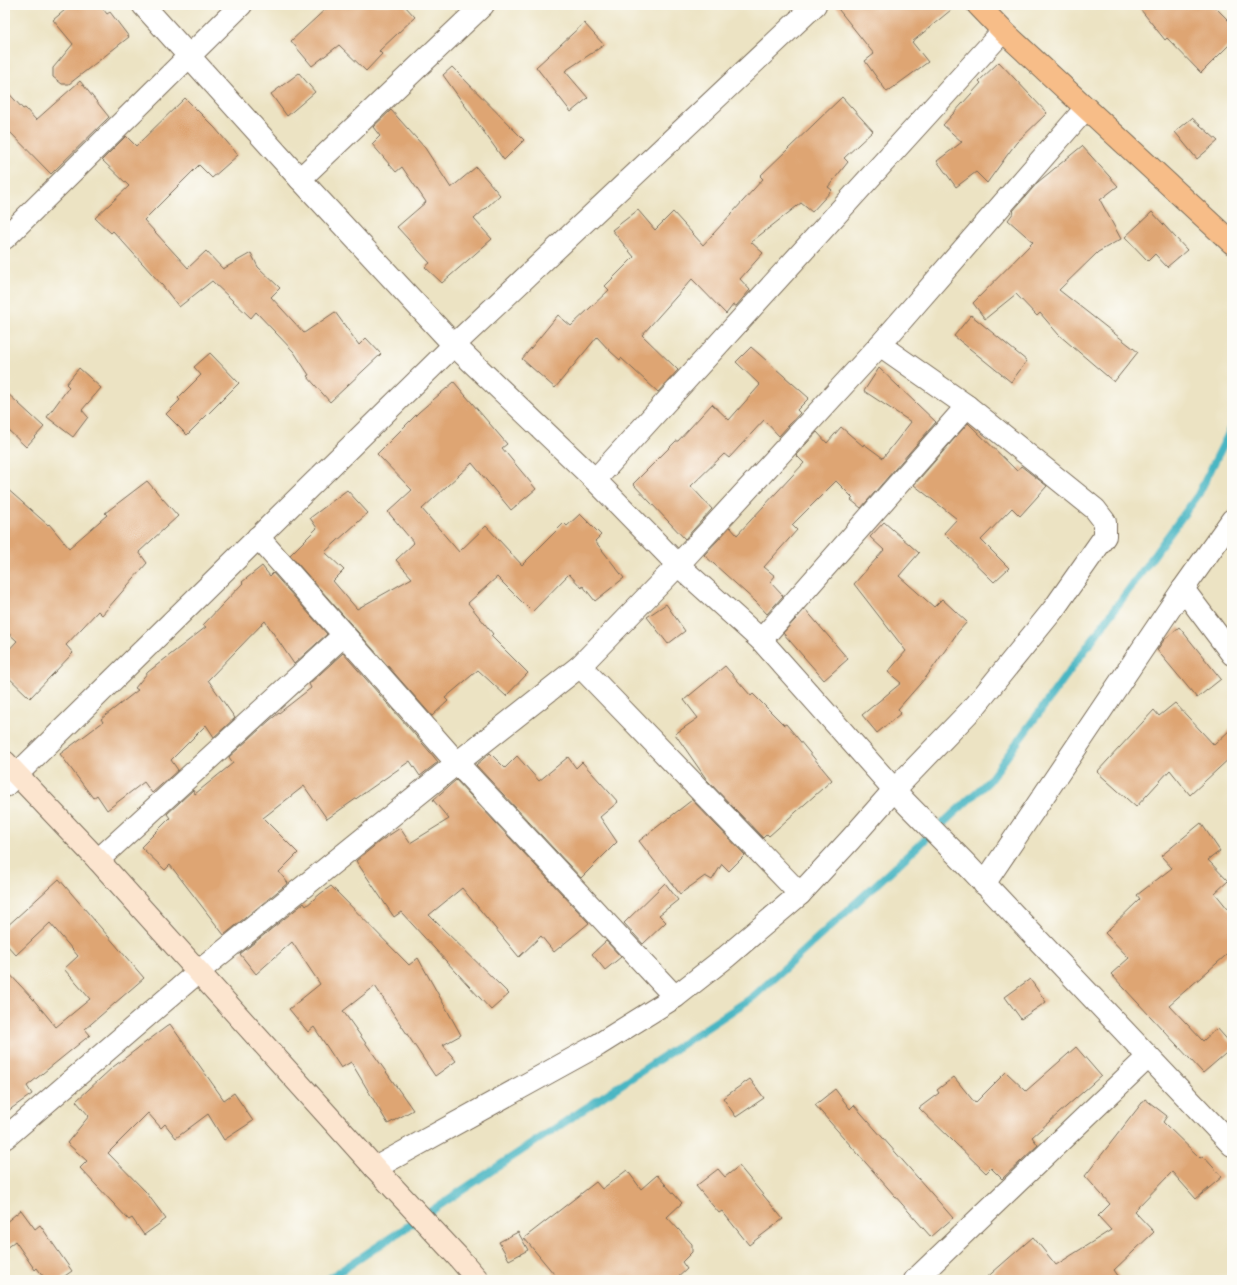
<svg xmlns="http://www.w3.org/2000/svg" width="1237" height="1285" font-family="Caveat,sans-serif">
  <rect width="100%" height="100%" fill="#fdfcf7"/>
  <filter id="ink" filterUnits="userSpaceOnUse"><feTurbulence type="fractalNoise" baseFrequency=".025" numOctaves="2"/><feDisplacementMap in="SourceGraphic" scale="8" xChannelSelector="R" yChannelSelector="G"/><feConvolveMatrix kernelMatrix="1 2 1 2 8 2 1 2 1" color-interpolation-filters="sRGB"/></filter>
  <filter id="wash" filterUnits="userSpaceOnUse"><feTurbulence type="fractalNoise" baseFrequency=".012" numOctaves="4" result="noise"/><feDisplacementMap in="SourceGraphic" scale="16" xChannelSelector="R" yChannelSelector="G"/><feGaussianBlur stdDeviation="0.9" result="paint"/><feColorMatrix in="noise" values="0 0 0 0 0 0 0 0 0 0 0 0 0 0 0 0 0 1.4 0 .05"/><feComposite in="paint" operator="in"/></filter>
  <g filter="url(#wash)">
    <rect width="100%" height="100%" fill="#ece3c3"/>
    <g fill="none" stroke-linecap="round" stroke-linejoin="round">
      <path stroke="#48b6c3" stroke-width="8" d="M327 1280 753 997 989 781 1198 495 1232 427"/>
    </g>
    <g id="blocks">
      <g fill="#dea573">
        <path d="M71 5H100L107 14 110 12 129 37 69 84H62L53 77V68L73 44 53 20Z"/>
        <path d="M330 5H404L415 17 379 51 382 54 366 71 339 45 312 66 291 41Z"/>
        <path d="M835 5H957L912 42 928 62 887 92 865 61 874 54Z"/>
        <path d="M1137 5H1213L1232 24V42L1201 73 1167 38 1165 40Z"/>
        <path d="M584 23 604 45 565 71 588 98 571 112 536 67Z"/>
        <path d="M999 62 1047 113 1016 143 987 183 976 172 956 187 937 161 962 142 943 125 981 83 979 81Z"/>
        <path d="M452 67 524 140 504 160 443 75Z"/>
        <path d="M299 73 315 92 287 116 271 94Z"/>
        <path d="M80 81 109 117 51 174 5 127V89L23 109 25 108 36 120Z"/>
        <path d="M842 97 873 131 844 158 848 162 828 187 832 190 812 212 801 203 751 242 763 253 740 279 750 290 736 306 733 305 726 314 692 279 642 335 678 370 658 392 621 358 620 360 610 351 597 337 555 388 522 359 558 315 571 326 609 290 605 286 634 257 612 230 638 210 655 230 673 212 703 245 763 179 760 176Z"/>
        <path d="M185 98 215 128 238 155 212 178 199 165 144 220 188 268 206 251 223 269 251 253 258 267 280 288 271 297 304 333 335 312 359 345 366 338 381 354 330 402 307 376 309 375 294 352 256 312 251 318 212 281 179 307 162 285 113 231 111 233 95 218 129 186 102 160 126 136 136 146Z"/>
        <path d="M391 110 425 148 451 188 476 167 500 195 474 219 492 239 442 283 425 267 430 263 397 227 426 202 402 167 396 172 372 144 380 136 373 127Z"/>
        <path d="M1192 118 1218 141 1197 159 1175 132Z"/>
        <path d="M1082 146 1118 186 1100 200 1121 239 1098 252 1059 290 1138 352 1114 382 1059 335 1040 313 1037 316 1016 294 985 319 973 303 1033 242 1008 220 1014 212 1013 211 1038 182Z"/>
        <path d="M1152 212 1187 250 1167 267 1155 254 1148 261 1125 237Z"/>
        <path d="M971 315 1027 361 1011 382 954 336Z"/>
        <path d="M751 347 809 398 797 410 800 413 779 436 764 420 729 458 724 454 691 486 712 509 685 539 633 484 676 441H678L712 404 729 420 760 385 736 362Z"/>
        <path d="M210 353 239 383 187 435 166 414 180 400 178 398 201 375 194 367Z"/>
        <path d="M79 368 101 388 82 410 88 417 73 437 47 417 69 387 66 384Z"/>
        <path d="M879 368 936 422 861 508 851 500 853 498 836 481 792 525 797 530 764 567 775 576 770 582 783 596 767 614 756 602 704 555 730 527 737 535 804 463 796 455 817 432 827 443 841 427 863 446 864 444 883 458 911 422 864 391Z"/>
        <path d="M454 382 507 444 502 448 536 489 511 510 472 463 422 509 459 552 486 526 522 565 564 523 567 526 580 514 601 535 595 541 624 578 595 601 583 586 582 588 569 574 532 612 497 577 468 603 493 634 491 636 528 673 506 696 478 670 445 698 448 701 432 716 290 555 317 528 310 518 347 490 368 513 325 552 344 570 333 581 357 609 412 578 396 560 414 543 388 512 412 490 377 454 419 412Z"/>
        <path d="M5 391 44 427 26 447 5 427Z"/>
        <path d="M968 423 1017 471 1021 466 1047 486 1020 516 1012 508 981 540 1009 568 994 582 944 533 957 519 914 485Z"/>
        <path d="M147 481 178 516 139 552 147 563 102 615 98 611 66 645 73 653 30 698 5 674V654L17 641 5 630V487L48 525 49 524 69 548 107 515 105 513Z"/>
        <path d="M884 522 919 553 899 576 934 607 942 599 967 622 958 632 927 676 898 709 901 713 877 733 862 715 901 683 888 672 906 651 854 584 884 550 870 537Z"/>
        <path d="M262 566 270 576 273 573 327 634 294 664 265 621 208 680 235 718 214 737 206 725 171 760 178 770 152 793 144 782 107 810 97 795 93 798 60 754 103 722 101 719 138 690 135 688 148 672 206 627 203 625 243 583 242 582Z"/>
        <path d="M666 604 685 631 668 644 647 617Z"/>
        <path d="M805 609 848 659 824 680 783 633Z"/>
        <path d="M1179 627 1221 679 1197 698 1157 650 1164 640Z"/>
        <path d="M343 653 430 752 438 762 420 776 410 761 327 819 304 786 263 818 298 853 279 872 288 883 224 935 170 865 165 870 141 847 170 818 167 814 193 790 195 794 233 763 229 757 270 720 311 688 309 684Z"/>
        <path d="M725 666 751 696 753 694 784 725 786 724 832 780 769 836 767 834 763 838 707 780 675 734 698 718 684 700Z"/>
        <path d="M1175 703 1214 745 1232 728V756L1190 795 1170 770 1136 807 1097 772 1154 710 1159 716Z"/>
        <path d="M490 753 505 768 517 756 539 781 568 757 576 768 582 762 618 802 600 817 617 842 581 878 476 765Z"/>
        <path d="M456 780 589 923 554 952 541 936 519 957 462 888 429 915 509 994 491 1010 401 912 394 917 356 861 379 842 400 828 410 843 449 819 433 800Z"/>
        <path d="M692 800 745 855 729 871 722 864 712 880 705 876 680 894 639 841Z"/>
        <path d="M1201 823 1220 851 1208 860 1228 881 1215 893 1232 914V950L1169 1005 1203 1041 1217 1028 1232 1045V1048L1203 1073 1111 974 1129 958 1105 933 1140 899 1137 895 1172 868 1161 856Z"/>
        <path d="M59 879 144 978 85 1029 90 1035 27 1086 32 1094 5 1113V969L33 999 56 1027 90 999 64 969 78 956 50 923 16 955 5 943V928Z"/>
        <path d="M665 883 678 900 659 915 666 922 643 944 624 923Z"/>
        <path d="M331 886 409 965 418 958 461 1035 443 1045 456 1061 435 1076 375 986 343 1011 413 1110 388 1124 351 1062 341 1068 314 1027 308 1032 289 1009 320 984 292 942 256 974 240 954 304 903 306 906 320 894Z"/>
        <path d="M606 941 621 957 605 970 592 954Z"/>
        <path d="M1030 979 1046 1002 1021 1019 1005 997Z"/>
        <path d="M170 1024 224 1100 234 1093 253 1121 224 1140 208 1114 176 1138 165 1124 161 1128 148 1113 108 1153 146 1192 166 1219 144 1235 132 1218 129 1220 80 1168 87 1161 67 1143 89 1116 76 1101 113 1067Z"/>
        <path d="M1076 1047 1101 1076 1032 1137 1038 1145 1002 1179 991 1168 986 1173 919 1108 939 1093 937 1090 954 1077 975 1103 1006 1072 1026 1091Z"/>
        <path d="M750 1079 764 1098 736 1117 723 1098Z"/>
        <path d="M835 1089 850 1109 854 1105 953 1218 931 1237 815 1105Z"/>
        <path d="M1145 1099 1167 1116 1163 1122 1200 1158 1203 1156 1222 1177 1196 1199 1172 1172 1134 1211 1154 1232 1114 1270 1121 1280H984L1033 1237 1056 1265 1111 1230 1098 1216 1110 1204 1085 1176Z"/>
        <path d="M739 1166 783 1219 749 1245 722 1211 719 1213 696 1186 718 1169 725 1177Z"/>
        <path d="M627 1170 641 1189 657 1175 682 1203 667 1217 692 1244V1252L682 1262 687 1269 675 1280H559L524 1238 596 1182 602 1189Z"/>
        <path d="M21 1210 35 1229 40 1225 72 1271 59 1280H46L37 1268 35 1270 15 1241 5 1249V1223Z"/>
        <path d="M518 1232 528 1250 509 1260 499 1242Z"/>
      </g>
    </g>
  </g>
  <g filter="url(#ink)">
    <use href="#blocks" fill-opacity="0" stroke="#796b58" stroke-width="1"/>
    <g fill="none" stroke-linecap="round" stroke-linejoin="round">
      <g stroke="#796b58" stroke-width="24">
        <g id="street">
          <path d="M143 5 300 179 454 345 595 480 678 565 761 640 906 803 967 865 1232 1145"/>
          <path d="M300 179 483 5"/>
          <path d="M5 238 241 5"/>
          <path d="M595 480 1003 31"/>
          <path d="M258 537 457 763 675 997"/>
          <path d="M1183 589 1232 654"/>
          <path d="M761 640 967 406"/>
          <path d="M580 666 800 894"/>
          <path d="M5 786 454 345 815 5"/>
          <path d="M98 860 344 635"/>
          <path d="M984 884 1183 589 1232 520"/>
          <path d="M5 1138 198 972 457 763 580 666 678 565 880 345 1086 108"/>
          <path d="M375 1168 598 1045 675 997 726 957 800 894 850 840 894 790 976 705 1053 610 1105 536V522L1095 509 967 406 880 345"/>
          <path d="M915 1280 1148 1057"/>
        </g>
      </g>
      <g stroke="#796b58" stroke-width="24">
        <path id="secondary" d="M5 762 98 860 375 1168 458 1257 478 1280"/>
      </g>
      <g stroke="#796b58" stroke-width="24">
        <path id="primary" d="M978 5 1003 31 1232 243"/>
      </g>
      <use href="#street" stroke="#fff" stroke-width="22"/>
      <use href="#secondary" stroke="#fce5cf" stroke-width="22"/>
      <use href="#primary" stroke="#f7bd88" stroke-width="22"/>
    </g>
  </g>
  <rect width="1237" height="1285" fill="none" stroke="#fdfcf7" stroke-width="20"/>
</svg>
